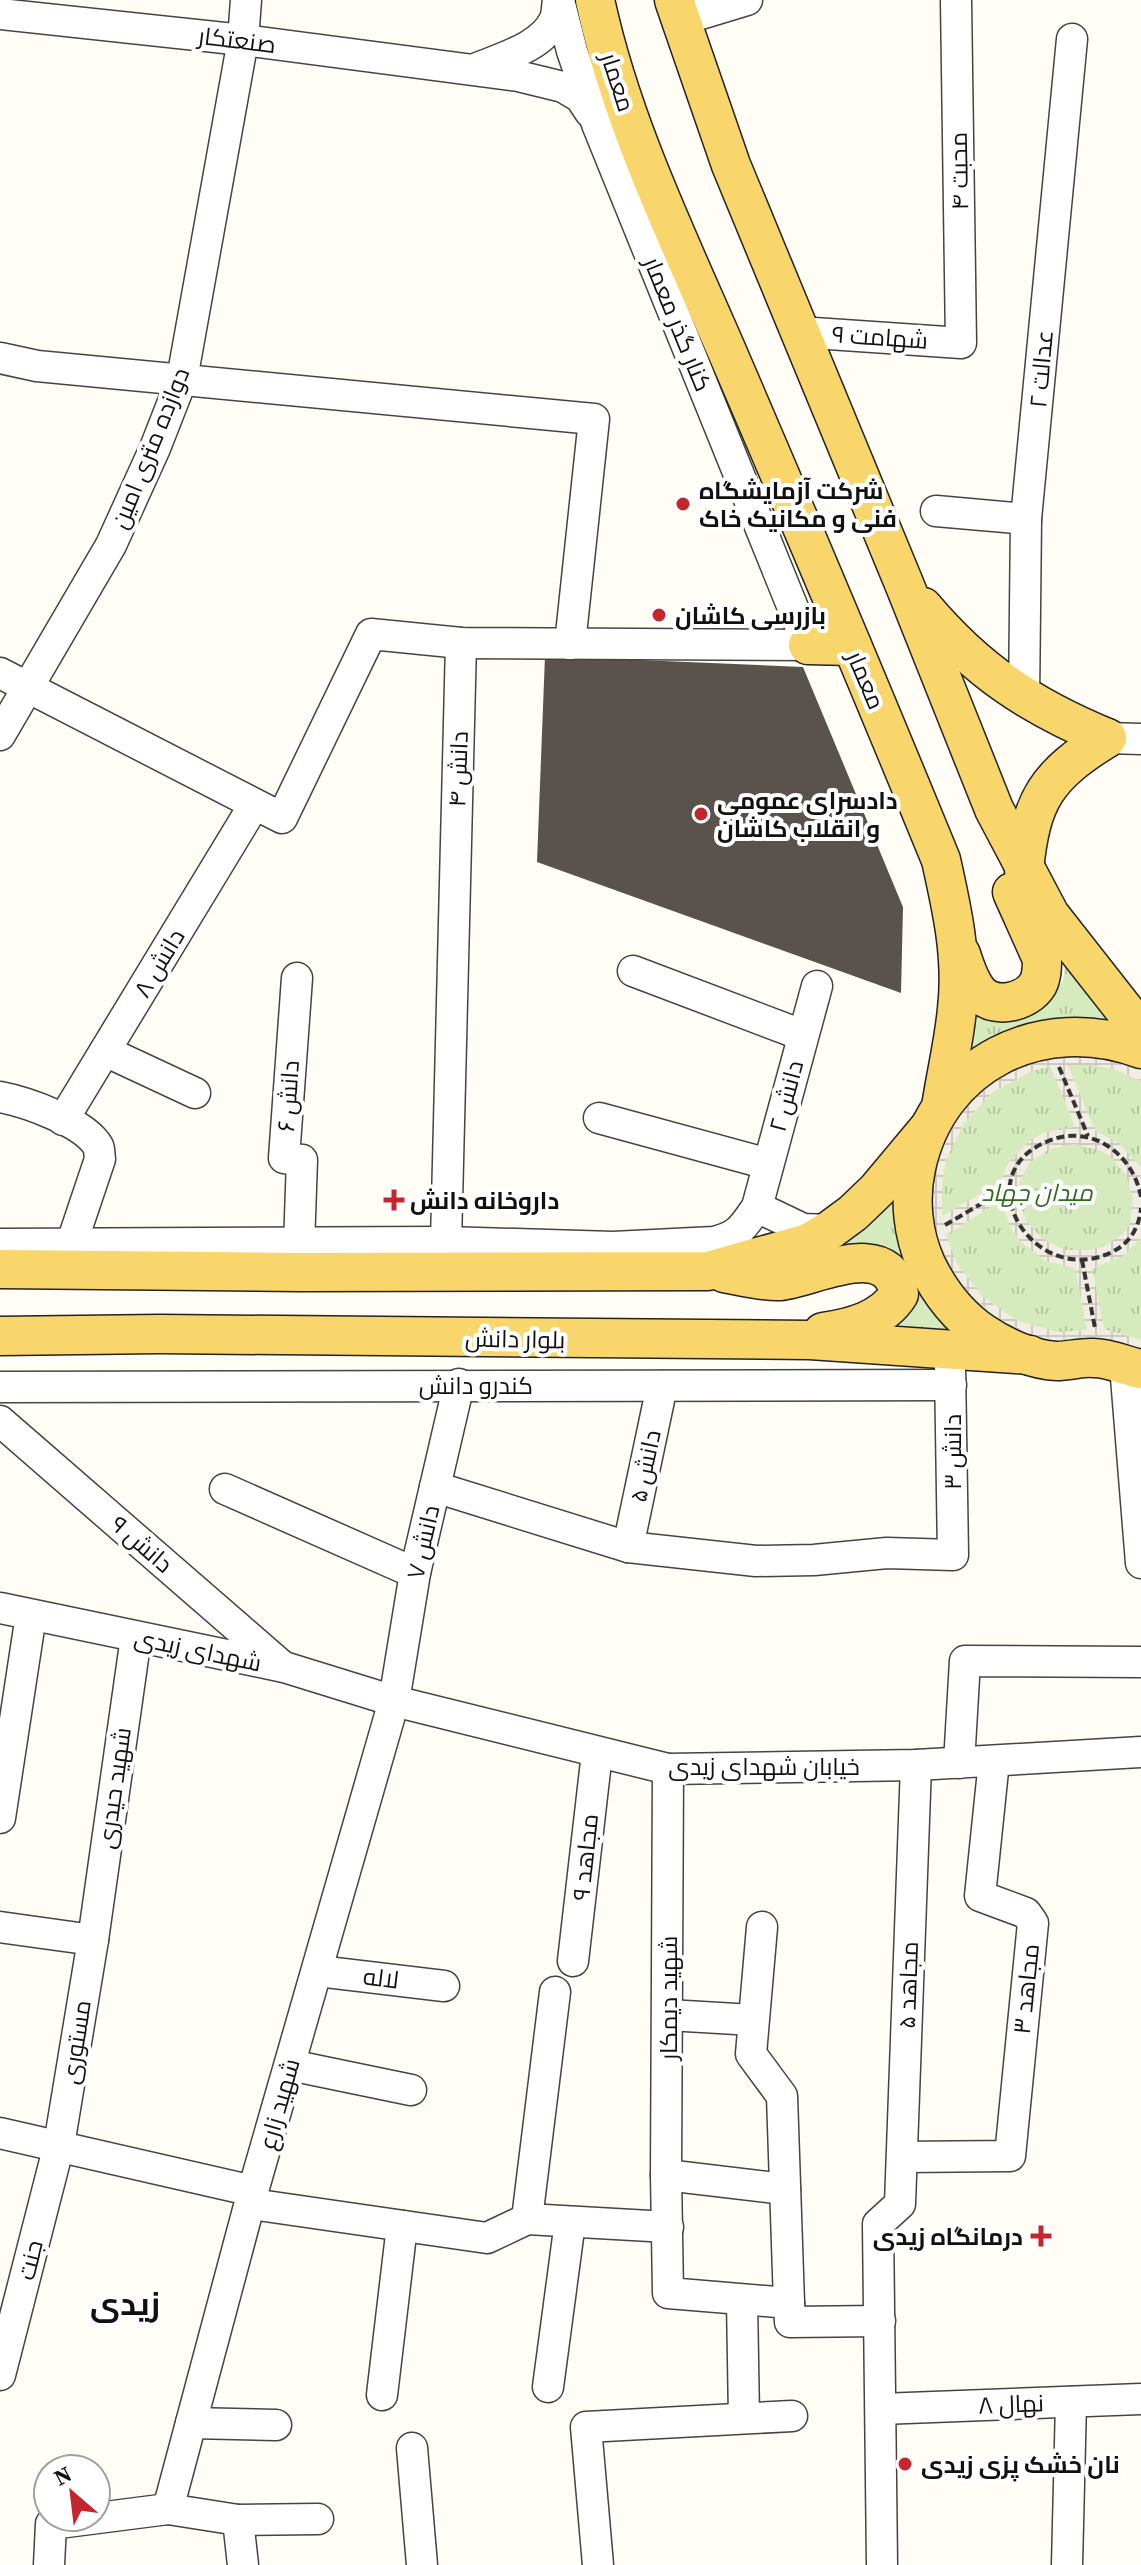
<svg xmlns="http://www.w3.org/2000/svg" width="1141" height="2565" font-family="'Source Serif 4',Cairo,serif">
  <defs>
    <pattern id="grass-tufts" width="24" height="20" patternUnits="userSpaceOnUse" patternTransform="scale(2)"><rect width="24" height="20" fill="#d5ebbd"/><path d="M3 7l-1-3M5 7V3M7 7l1-3M15 17l-1-3M17 17v-4M19 17l1-3" fill="none" stroke="#b6c8a1"/></pattern>
    <pattern id="plaza-grid" width="8" height="8" patternUnits="userSpaceOnUse" patternTransform="scale(2)"><rect width="8" height="8" fill="#f1ede2"/><path d="M0 4h8M4 0v8" fill="none" stroke="#cecac1"/></pattern>
  </defs>
  <rect width="100%" height="100%" fill="#fffdf5"/>
  <g fill="url(#grass-tufts)">
    <path d="M1066 959 1129 1034 956 1075 966 981 1051 995 1063 980Z"/>
    <path d="M1049 1058 1141 1071V1349L1097 1337 1058 1340 1014 1328 977 1303 950 1268 941 1247 932 1203 933 1181 971 1101Z"/>
    <path d="M897 1182 916 1286 937 1319 958 1335 864 1330 905 1262 891 1249 879 1246 819 1248Z"/>
  </g>
  <path fill="url(#plaza-grid)" fill-rule="evenodd" d="M1071 1055 1116 1061 1141 1071V1081L1114 1069 1093 1065H1068L1095 1131 1119 1143 1141 1168V1238L1123 1256 1092 1268 1104 1329 1141 1340V1349L1097 1337 1058 1340 1035 1336 995 1317 962 1286 950 1268 936 1230 932 1203 933 1181 938 1159 957 1118 988 1086 1007 1073 1049 1058ZM1050 1066 1075 1127 1043 1133 1029 1141 1007 1165 1001 1182 942 1216V1182L946 1161 964 1123 993 1092 1030 1072ZM1074 1144 1099 1150 1110 1156 1126 1175 1133 1199 1130 1224 1123 1234 1103 1247 1090 1250H1065L1043 1239 1026 1221 1018 1197V1185L1029 1163 1050 1149ZM1001 1201 1011 1229 1021 1242 1046 1261 1075 1268 1087 1330 1058 1332 1018 1321 983 1297 957 1264 946 1235Z"/>
  <path fill="#5a524d" d="M545 656 803 667 903 907 901 993 537 862Z"/>
  <g fill="none" stroke-linecap="round" stroke-linejoin="round">
    <g stroke="#444" stroke-width="33">
      <g id="minor">
        <path d="M0 14 243 40 518 76 563 87 580 97 590 112"/>
        <path d="M681 20 747 0"/>
        <path d="M475 69C501 58 543 47 555 19 557 14 557 6 558 0"/>
        <path d="M799 332 961 343 956 0"/>
        <path d="M0 358 37 366 594 419 570 644"/>
        <path d="M936 511 1026 519"/>
        <path d="M0 673 282 818 371 634 461 643 808 645 597 124 572 51 559 0"/>
        <path d="M1024 699 1026 519 1072 39"/>
        <path d="M0 735 111 545 155 448 182 379 243 40 246 0"/>
        <path d="M1107 738 1141 739"/>
        <path d="M633 971 802 1035"/>
        <path d="M297 978 284 1158 302 1160 299 1245"/>
        <path d="M105 1051 195 1093"/>
        <path d="M0 1097C26 1102 84 1122 98 1146 100 1150 99 1155 100 1159L66 1260"/>
        <path d="M599 1118 768 1164"/>
        <path d="M63 1120 254 805"/>
        <path d="M757 1207 803 1229 830 1230"/>
        <path d="M446 1242 461 643"/>
        <path d="M0 1244 446 1242 613 1247 714 1242C739 1236 743 1227 757 1207L817 986"/>
        <path d="M1125 1365 1141 1563"/>
        <path d="M0 1387 951 1385"/>
        <path d="M0 1421 282 1666"/>
        <path d="M435 1487 628 1547 756 1561 814 1560 887 1553 953 1555 950 1368"/>
        <path d="M225 1489 415 1573"/>
        <path d="M628 1547 662 1386"/>
        <path d="M0 1608 284 1667 394 1701 668 1769 916 1765 1141 1752"/>
        <path d="M959 1763 965 1661 1141 1662"/>
        <path d="M668 1769 666 2175 668 2293 789 2303 790 2322 880 2321"/>
        <path d="M0 1818 31 1615"/>
        <path d="M0 1927 93 1940"/>
        <path d="M762 1927 751 2054 782 2096 789 2303"/>
        <path d="M573 1961 597 1753"/>
        <path d="M318 1971 444 1986"/>
        <path d="M668 2015 753 2020"/>
        <path d="M290 2065 411 2090"/>
        <path d="M0 2133 253 2191"/>
        <path d="M903 2157 1010 2156 1033 1923 1026 1913 980 1896 994 1761"/>
        <path d="M666 2175 785 2189"/>
        <path d="M252 2204 487 2238 527 2219 668 2227"/>
        <path d="M527 2219 555 1992"/>
        <path d="M742 2301 744 2418"/>
        <path d="M0 2375 59 2145 93 1940 136 1637"/>
        <path d="M548 2387 570 2222"/>
        <path d="M382 2395 402 2226"/>
        <path d="M881 2409 1141 2399"/>
        <path d="M191 2423 276 2425"/>
        <path d="M412 2448 422 2565"/>
        <path d="M168 2509 253 2191 394 1701 415 1573 459 1384"/>
        <path d="M238 2520 318 2519"/>
        <path d="M49 2565 51 2524 168 2509 238 2520 243 2565"/>
        <path d="M598 2565 586 2427 792 2416"/>
        <path d="M882 2565 878 2224 900 2204 916 1765"/>
        <path d="M1067 2565 1071 2402"/>
      </g>
    </g>
    <g stroke="#222" stroke-width="41">
      <g id="major">
        <path d="M595 0C622 126 681 244 732 363 803 528 873 694 941 860 952 909 963 958 957 1009 954 1042 946 1074 941 1107"/>
        <path d="M674 0 731 165 905 586 994 809 1050 915 1141 1031"/>
        <path d="M923 607C977 671 1030 706 1107 738"/>
        <path d="M808 645 852 646"/>
        <path d="M1024 870C1031 799 1046 776 1107 738"/>
        <path d="M961 954C965 967 971 985 981 995 997 1009 1027 1002 1038 984 1042 976 1042 967 1042 959L1012 892"/>
        <path d="M1141 1049C1042 1012 938 1063 916 1168 909 1200 913 1235 926 1264 939 1291 958 1316 983 1333 1004 1347 1032 1360 1057 1361 1069 1361 1082 1357 1094 1358 1109 1358 1126 1366 1141 1369"/>
        <path d="M0 1269 299 1272 708 1271 808 1243 830 1230 853 1213 877 1190 928 1129"/>
        <path d="M724 1273C741 1276 762 1282 780 1281 813 1278 889 1235 899 1294 883 1320 851 1328 823 1332"/>
        <path d="M0 1336 160 1334 810 1340 1030 1355"/>
      </g>
    </g>
    <g stroke="#333" stroke-width="4" stroke-dasharray="8 4" stroke-linecap="butt">
      <path d="M1059 1067 1088 1136"/>
      <path d="M1141 1197C1133 1153 1090 1122 1046 1142 964 1177 1035 1290 1112 1252 1130 1243 1139 1228 1141 1208"/>
      <path d="M945 1225 1010 1187"/>
      <path d="M1082 1260 1095 1328"/>
    </g>
    <use href="#minor" stroke="#fff" stroke-width="30"/>
    <use href="#major" stroke="#f9d66b" stroke-width="38"/>
  </g>
  <g fill="#c4262e" stroke="#fff" stroke-width="3">
    <circle cx="683" cy="504" r="8"/>
    <circle cx="659" cy="615" r="8"/>
    <circle cx="701" cy="814" r="8"/>
    <path d="M390 1188h8v8h8v8h-8v8h-8v-8h-8v-8h8z"/>
    <path d="M1037 2224h8v8h8v8h-8v8h-8v-8h-8v-8h8z"/>
    <circle cx="905" cy="2464" r="8"/>
  </g>
  <g text-anchor="middle" dominant-baseline="central" stroke-width="8" stroke-linejoin="round" paint-order="stroke">
    <g font-size="24" fill="#111" stroke="#fff">
      <text transform="translate(237 40) rotate(7)">صنعتکار</text>
      <text transform="translate(618 82) rotate(72)">معمار</text>
      <text transform="translate(959 171) rotate(-91)">محبت ۴</text>
      <text transform="translate(678 324) rotate(68)">کنار گذر معمار</text>
      <text transform="translate(880 337) rotate(4)">شهامت ۹</text>
      <text transform="translate(1041 369) rotate(-85)">عدالت ۲</text>
      <text transform="translate(150 448) rotate(-68)">دوازده متری امین</text>
      <text transform="translate(866 680) rotate(67)">معمار</text>
      <text transform="translate(458 769) rotate(-88)">دانش ۴</text>
      <text transform="translate(159 963) rotate(-59)">دانش ۸</text>
      <text transform="translate(288 1096) rotate(-86)">دانش ۶</text>
      <text transform="translate(786 1096) rotate(-75)">دانش ۲</text>
      <text transform="translate(515 1339) rotate(1)">بلوار دانش</text>
      <text x="476" y="1385">کندرو دانش</text>
      <text transform="translate(952 1452) rotate(-90)">دانش ۳</text>
      <text transform="translate(645 1466) rotate(-78)">دانش ۵</text>
      <text transform="translate(423 1542) rotate(-77)">دانش ۷</text>
      <text transform="translate(142 1544) rotate(41)">دانش ۹</text>
      <text transform="translate(198 1650) rotate(12)">شهدای زیدی</text>
      <text x="764" y="1766">خیابان شهدای زیدی</text>
      <text transform="translate(114 1788) rotate(-82)">شهید حیدری</text>
      <text transform="translate(585 1857) rotate(-84)">مجاهد ۹</text>
      <text transform="translate(381 1978) rotate(7)">لاله</text>
      <text transform="translate(908 1985) rotate(-88)">مجاهد ۵</text>
      <text transform="translate(1026 1989) rotate(-84)">مجاهد ۳</text>
      <text transform="translate(668 1998) rotate(-90)">شهید دیمکار</text>
      <text transform="translate(76 2042) rotate(-81)">مستوری</text>
      <text transform="translate(279 2104) rotate(-74)">شهید زارع</text>
      <text transform="translate(30 2260) rotate(-76)">جنت</text>
      <text transform="translate(1011 2404) rotate(-2)">نهال ۸</text>
    </g>
    <g font-size="24" font-weight="bold" fill="#111" stroke="#fff" text-anchor="start">
      <text x="699" y="490">شرکت آزمایشگاه<tspan x="699" dy="28">فنی و مکانیک خاک</tspan></text>
      <text x="675" y="615">بازرسی کاشان</text>
      <text x="717" y="800">دادسرای عمومی<tspan x="717" dy="28">و انقلاب کاشان</tspan></text>
      <text x="410" y="1200">داروخانه دانش</text>
      <text x="1023" y="2236" text-anchor="end">درمانگاه زیدی</text>
      <text x="921" y="2464">نان خشک پزی زیدی</text>
    </g>
    <g font-size="24" font-style="italic" fill="#2f6b1f" stroke="#fff">
      <text x="1037" y="1192">میدان جهاد</text>
    </g>
    <g font-size="32" font-weight="bold" fill="#111" stroke="#fff">
      <text x="125" y="2304">زیدی</text>
    </g>
  </g>
  <g transform="translate(72 2493) rotate(332)"><circle r="38" fill="#ffffff" stroke="#a0a0a0" stroke-width="2"/>
  <path d="M0-6L14 30L0 20L-14 30Z" fill="#c4262e"/>
  <text y="-12" font-size="22" font-weight="bold" text-anchor="middle" fill="#111111">N</text>
  </g>
</svg>
